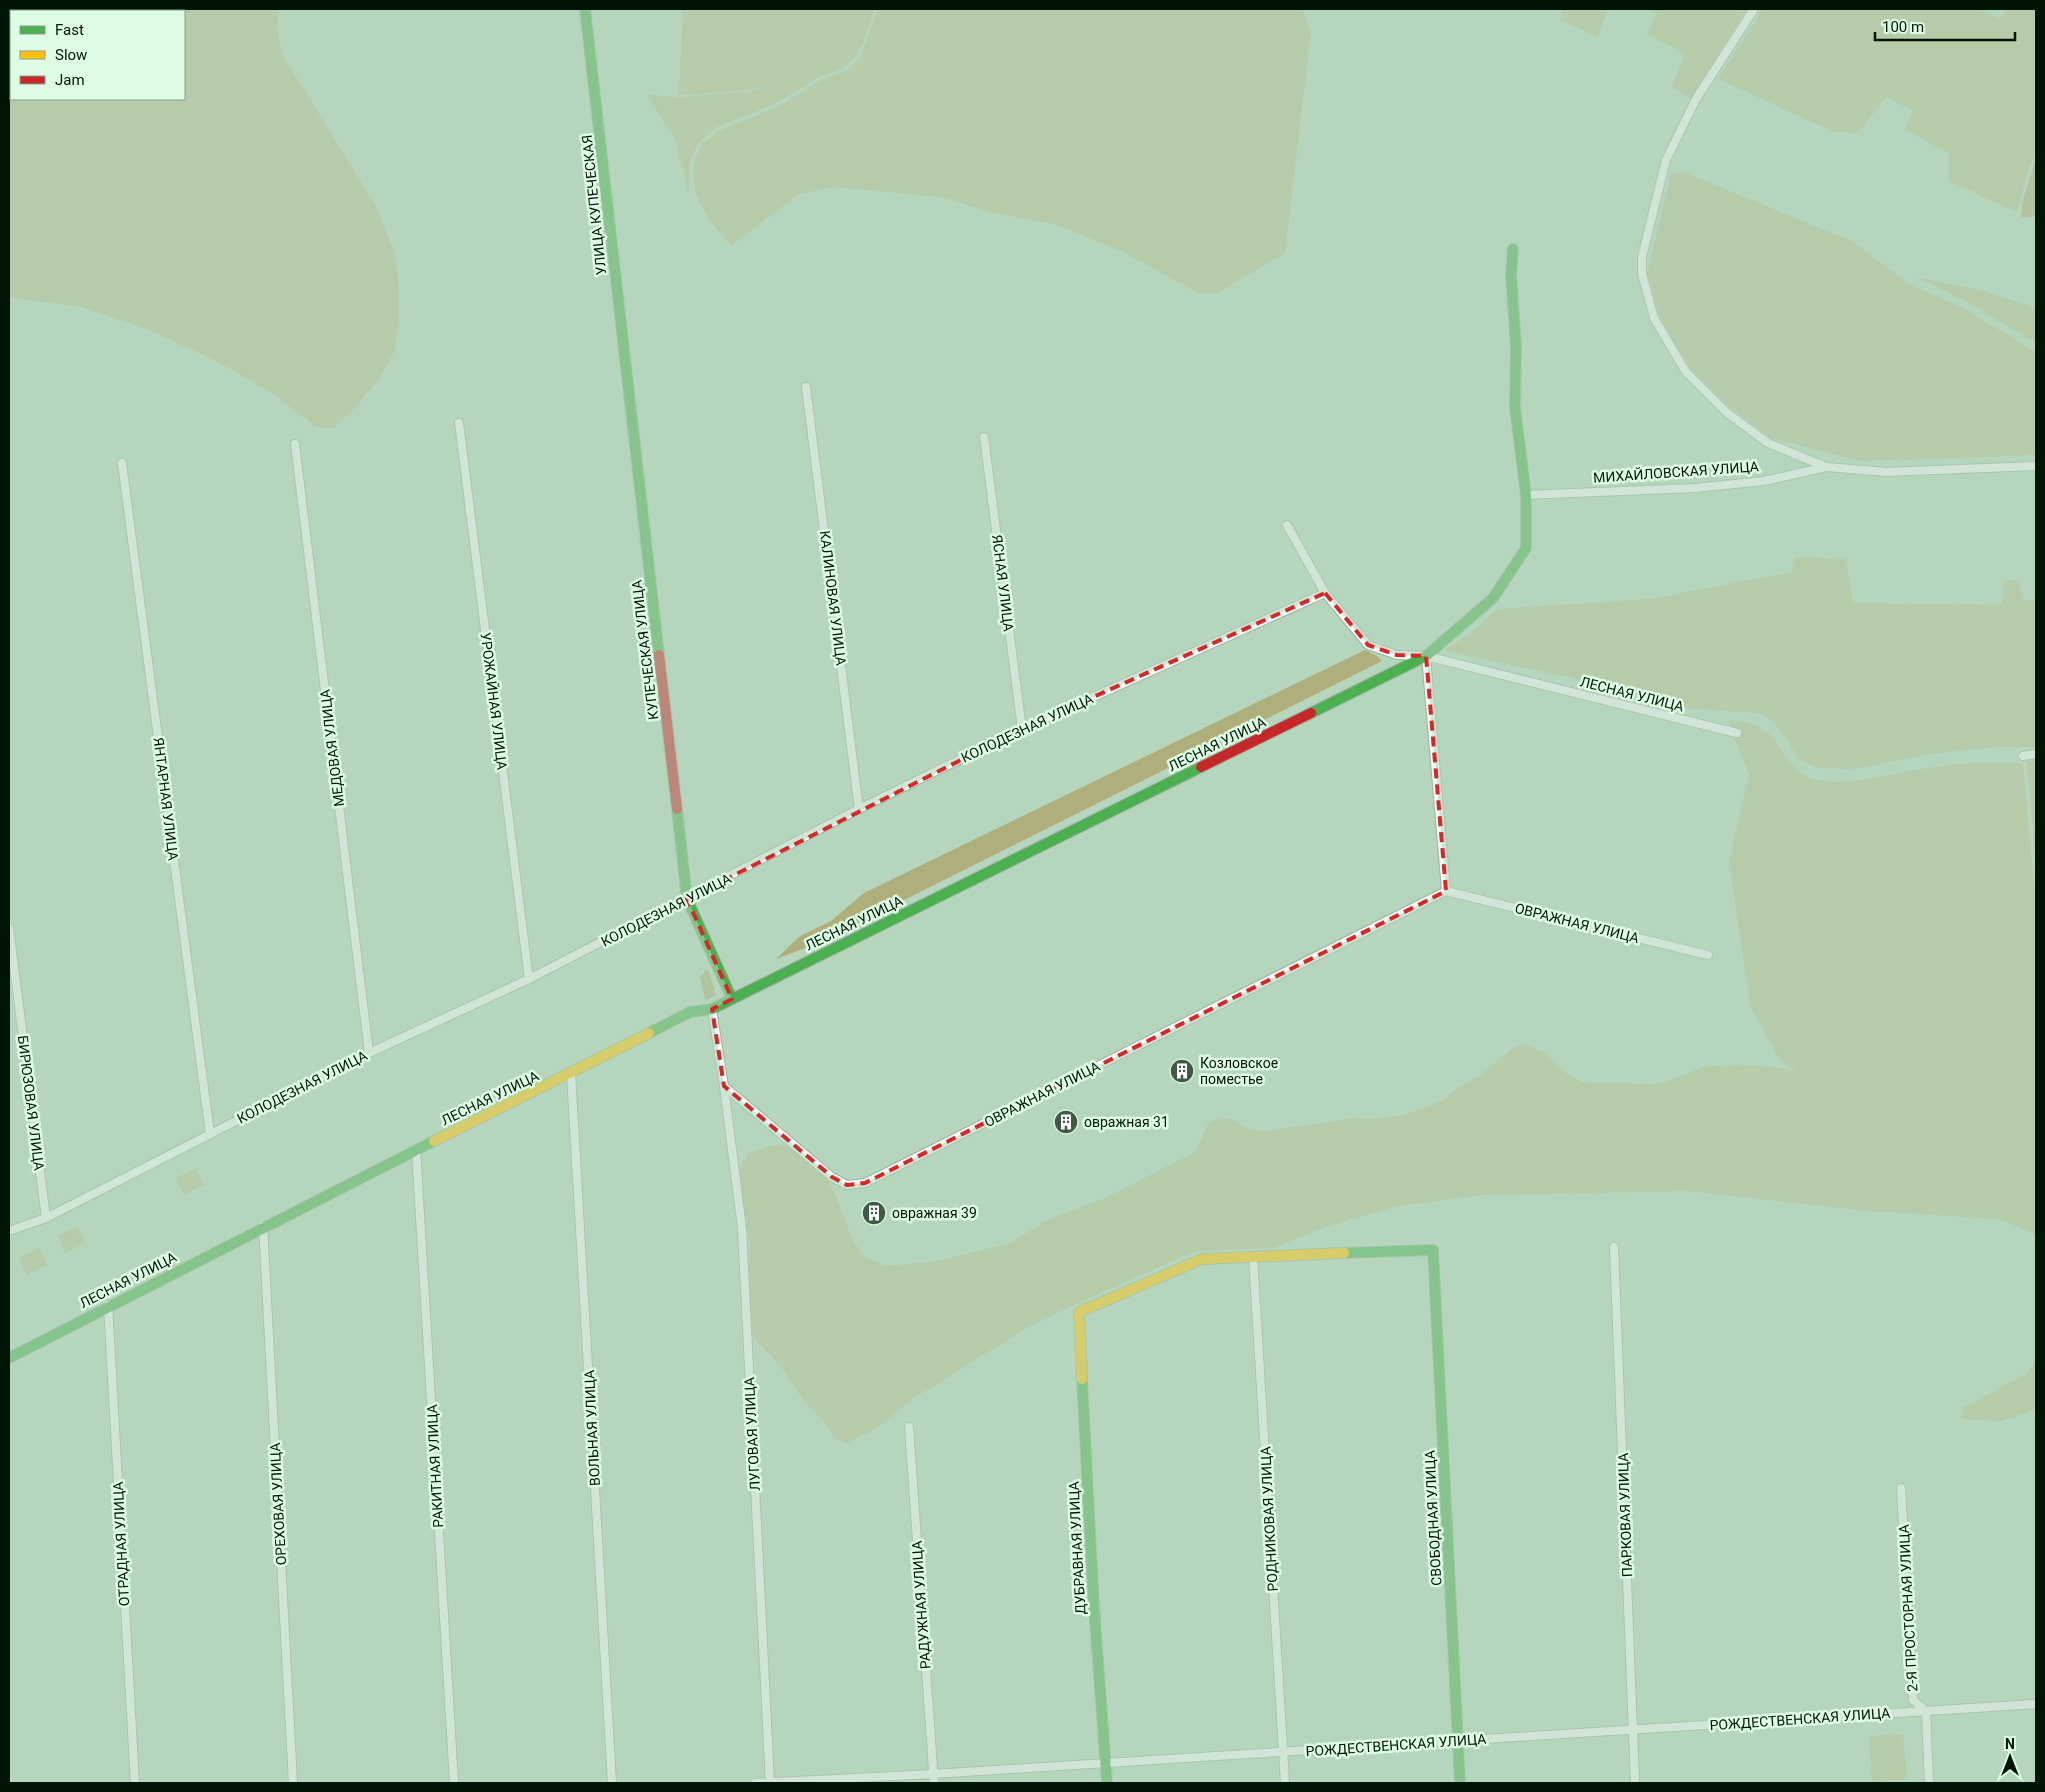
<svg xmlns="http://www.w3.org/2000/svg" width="2045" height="1792" font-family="Roboto,sans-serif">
  <rect width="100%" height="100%" fill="#b5d6bc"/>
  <g fill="#b9be96" fill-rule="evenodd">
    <path d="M9 9H279L277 27 282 54 374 203 393 248 398 274 399 317 395 350 379 379 353 410 333 428 316 427 272 393 213 359 142 327 78 306 9 298ZM11 11H184V99H11Z"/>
    <path d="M683 9H874C868 27 863 51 848 64 823 86 714 93 679 95Z"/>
    <path d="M878 9H1302L1311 31 1285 253 1219 292 1201 294 1123 252 1055 224 997 214 940 197 834 187 799 194 731 246 711 223 696 194 693 170 695 160 702 144 718 131 777 107 824 78 848 70 861 57Z"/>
    <path d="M1563 9H1608L1598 37 1560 20Z"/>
    <path d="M1645 9H1746L1691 99 1672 87 1685 54 1647 34 1657 13Z"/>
    <path d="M1763 9H1979L2000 19 2007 9H2036V154L2030 165 2017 212 1949 181V154L1905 129 1913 111 1886 97 1858 133 1834 132 1718 79Z"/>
    <path d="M821 76 775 104 715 128C689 147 688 164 689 194L676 141 647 95 681 97 747 92Z"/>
    <path d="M1683 172 1852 241 1908 283 1968 311 2036 352V455L1861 461 1771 438 1731 408 1690 367 1660 317 1647 274 1671 174Z"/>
    <path d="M1916 277 1980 290 2036 308V343L1971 304Z"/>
    <path d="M1795 557 1845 559 1853 603 2002 605 2003 581 2019 580 2023 600H2036V747H1998L1930 754 1854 769 1817 768 1798 759 1787 739 1770 719 1758 713 1692 709 1569 677 1446 651 1447 648 1468 635 1498 609 1650 599 1792 572Z"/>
    <path d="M1728 720C1790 721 1774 773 1822 781 1850 785 1881 776 1909 771 1946 765 1986 760 2023 764L2036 905V1236L2033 1233 1999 1219 1868 1211 1688 1191 1480 1195 1394 1207 1325 1227 1273 1248 1195 1251 1076 1304 1027 1328 914 1398 874 1430 846 1443 835 1438 824 1422 803 1400 779 1364 754 1339 747 1288 750 1246 741 1200 740 1167 749 1153 770 1146 785 1145 798 1153 826 1178 835 1194 853 1241 865 1257 884 1265H896L933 1262 1011 1243 1047 1220 1105 1198 1195 1152 1208 1124 1220 1118 1233 1120 1248 1129 1266 1131 1356 1118 1373 1119 1401 1116 1442 1101 1457 1088 1481 1075 1512 1048 1524 1044 1546 1053 1558 1067 1570 1076 1582 1082 1651 1084 1666 1082 1706 1066 1757 1065 1797 1071 1786 1065 1777 1055 1750 1005 1729 862 1749 774Z"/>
    <path d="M2026 754H2036V867Z"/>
    <path d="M196 1168 204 1185 184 1195 176 1178Z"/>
    <path d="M78 1227 86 1243 65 1253 58 1236Z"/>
    <path d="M39 1248 47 1265 27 1275 19 1258Z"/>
    <path d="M2036 1362V1410L2002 1421 1962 1419 1963 1408 2024 1375Z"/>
    <path d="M1903 1734 1907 1779 1872 1782 1869 1736Z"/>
  </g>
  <g fill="#aeaf7b">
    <path d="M2036 158V216L2021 218 2022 203Z"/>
    <path d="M1365 650 1377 656 1382 661 816 944 776 959 800 936 831 921 864 893Z"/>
    <path d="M708 969 716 995 705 1001 700 976Z"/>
  </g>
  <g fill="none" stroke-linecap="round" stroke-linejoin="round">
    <g stroke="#9ab39f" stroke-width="10">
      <g id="street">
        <path d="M1754 9 1696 99 1666 160 1642 257V274L1654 318 1686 372 1726 412 1768 443 1826 467 1887 472 2036 466"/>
        <path d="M806 387 859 809"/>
        <path d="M459 423 529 979"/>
        <path d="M984 437 1022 729"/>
        <path d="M295 444 369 1053"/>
        <path d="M122 463 210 1134"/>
        <path d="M1526 495 1695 488 1764 481 1826 467"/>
        <path d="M1287 525 1325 593 1368 645 1397 655 1426 656 1737 733"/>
        <path d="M2023 756 2036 754"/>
        <path d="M1446 891 1708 955"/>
        <path d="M9 928 46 1218"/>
        <path d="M712 1009 724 1086 832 1177 847 1185 865 1183 1446 891 1426 656"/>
        <path d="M571 1073 612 1783"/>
        <path d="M724 1086 742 1229 770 1783"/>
        <path d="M416 1149 454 1783"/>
        <path d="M263 1226 293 1783"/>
        <path d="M9 1231 46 1218 369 1053 529 979 859 809 1022 729 1325 593"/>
        <path d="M1614 1247 1635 1783"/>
        <path d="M1253 1256 1285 1783"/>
        <path d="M108 1305 135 1783"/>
        <path d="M909 1427 934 1783"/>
        <path d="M1901 1488 1913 1700 1926 1711 1929 1783"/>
        <path d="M755 1783 933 1774 2036 1704"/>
      </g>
    </g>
    <g stroke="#9ab39f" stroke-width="12">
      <g id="fast">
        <path d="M585 9 659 655"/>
        <path d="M1311 713 1426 656 1493 598 1526 548V495L1515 407 1516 346 1511 275 1513 249"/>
        <path d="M677 809 687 899 732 999"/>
        <path d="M649 1033 690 1012 712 1009 1201 767"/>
        <path d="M1344 1253 1433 1250 1460 1783"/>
        <path d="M9 1358 434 1141"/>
        <path d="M1082 1379 1094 1607 1107 1783"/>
      </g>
    </g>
    <g stroke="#9ab39f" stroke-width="12">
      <g id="slow">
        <path d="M434 1141 649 1033"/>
        <path d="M1082 1379 1079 1312 1202 1259 1344 1253"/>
      </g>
    </g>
    <g stroke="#9ab39f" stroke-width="12">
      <g id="jam">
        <path d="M659 655 677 809"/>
        <path d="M1201 767 1311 713"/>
      </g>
    </g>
    <use href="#street" stroke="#f4f9f5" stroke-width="8"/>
    <use href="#fast" stroke="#4caf50" stroke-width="10"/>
    <use href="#slow" stroke="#ffc107" stroke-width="10"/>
    <use href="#jam" stroke="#c62828" stroke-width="10"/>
  </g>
  <path d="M0 0H2045V1792H0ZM1325 593 1368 645 1397 655 1426 656 1446 891 865 1183 847 1185 832 1177 724 1086 712 1009 732 999 687 899 1022 729Z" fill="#b5d6bc" fill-opacity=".55" fill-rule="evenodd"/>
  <path fill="none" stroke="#d62828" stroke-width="4" stroke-dasharray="10 6" stroke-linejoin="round" d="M1325 593 1368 645 1397 655 1426 656 1446 891 865 1183 847 1185 832 1177 724 1086 712 1009 732 999 687 899 1022 729Z"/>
  <defs>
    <g id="building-disc" transform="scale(1.25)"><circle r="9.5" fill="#405946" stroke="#defce4"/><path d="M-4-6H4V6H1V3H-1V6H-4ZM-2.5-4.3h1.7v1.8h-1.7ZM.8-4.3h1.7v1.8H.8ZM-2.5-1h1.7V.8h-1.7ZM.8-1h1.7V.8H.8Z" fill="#fff"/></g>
  </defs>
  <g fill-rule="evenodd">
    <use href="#building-disc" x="1182" y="1071"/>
    <use href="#building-disc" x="1066" y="1122"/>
    <use href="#building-disc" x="874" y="1213"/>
  </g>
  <g text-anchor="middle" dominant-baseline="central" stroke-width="5" stroke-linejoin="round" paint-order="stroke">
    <g font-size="14" fill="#011506" stroke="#defce4">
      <text transform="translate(594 205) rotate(-96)">УЛИЦА КУПЕЧЕСКАЯ</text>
      <text transform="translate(1676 472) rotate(-4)">МИХАЙЛОВСКАЯ УЛИЦА</text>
      <text transform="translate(1003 583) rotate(83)">ЯСНАЯ УЛИЦА</text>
      <text transform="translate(833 598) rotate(83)">КАЛИНОВАЯ УЛИЦА</text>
      <text transform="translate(645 650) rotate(-97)">КУПЕЧЕСКАЯ УЛИЦА</text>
      <text transform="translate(1632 694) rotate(14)">ЛЕСНАЯ УЛИЦА</text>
      <text transform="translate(494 701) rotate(83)">УРОЖАЙНАЯ УЛИЦА</text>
      <text transform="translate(1027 728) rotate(-25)">КОЛОДЕЗНАЯ УЛИЦА</text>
      <text transform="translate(1217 744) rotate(-26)">ЛЕСНАЯ УЛИЦА</text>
      <text transform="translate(332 748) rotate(-97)">МЕДОВАЯ УЛИЦА</text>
      <text transform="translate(166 799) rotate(83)">ЯНТАРНАЯ УЛИЦА</text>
      <text transform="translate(666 910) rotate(-27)">КОЛОДЕЗНАЯ УЛИЦА</text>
      <text transform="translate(854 923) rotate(-26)">ЛЕСНАЯ УЛИЦА</text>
      <text transform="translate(1577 923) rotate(14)">ОВРАЖНАЯ УЛИЦА</text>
      <text transform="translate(302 1087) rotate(-27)">КОЛОДЕЗНАЯ УЛИЦА</text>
      <text transform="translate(1042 1094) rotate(-27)">ОВРАЖНАЯ УЛИЦА</text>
      <text transform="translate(490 1098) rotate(-26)">ЛЕСНАЯ УЛИЦА</text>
      <text transform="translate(31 1103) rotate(83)">БИРЮЗОВАЯ УЛИЦА</text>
      <text transform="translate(128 1280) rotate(-27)">ЛЕСНАЯ УЛИЦА</text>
      <text transform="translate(592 1428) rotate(-93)">ВОЛЬНАЯ УЛИЦА</text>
      <text transform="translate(752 1434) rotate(-93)">ЛУГОВАЯ УЛИЦА</text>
      <text transform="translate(435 1466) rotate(-93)">РАКИТНАЯ УЛИЦА</text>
      <text transform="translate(278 1504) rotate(-93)">ОРЕХОВАЯ УЛИЦА</text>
      <text transform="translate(1625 1515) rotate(-92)">ПАРКОВАЯ УЛИЦА</text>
      <text transform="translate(1433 1518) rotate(-93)">СВОБОДНАЯ УЛИЦА</text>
      <text transform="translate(1269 1519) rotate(-93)">РОДНИКОВАЯ УЛИЦА</text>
      <text transform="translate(121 1544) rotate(-93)">ОТРАДНАЯ УЛИЦА</text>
      <text transform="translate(1077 1548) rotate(-93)">ДУБРАВНАЯ УЛИЦА</text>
      <text transform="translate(921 1605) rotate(-94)">РАДУЖНАЯ УЛИЦА</text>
      <text transform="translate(1908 1608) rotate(-93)">2-Я ПРОСТОРНАЯ УЛИЦА</text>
      <text transform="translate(1800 1719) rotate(-4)">РОЖДЕСТВЕНСКАЯ УЛИЦА</text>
      <text transform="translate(1396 1745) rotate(-4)">РОЖДЕСТВЕНСКАЯ УЛИЦА</text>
    </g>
    <g font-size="14" fill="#011506" stroke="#defce4" text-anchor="start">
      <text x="1200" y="1063">Козловское<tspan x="1200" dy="16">поместье</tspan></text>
      <text x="1084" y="1122">овражная 31</text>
      <text x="892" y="1213">овражная 39</text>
    </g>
  </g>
  <rect width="2045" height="1792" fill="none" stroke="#011506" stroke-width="20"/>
  <rect x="10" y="10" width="175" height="90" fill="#defce4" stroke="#86a08b"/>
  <rect x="20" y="26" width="25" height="8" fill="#4caf50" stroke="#86a08b"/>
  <text x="55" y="35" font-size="15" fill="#011506">Fast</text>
  <rect x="20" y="51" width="25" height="8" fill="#ffc107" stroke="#86a08b"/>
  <text x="55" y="60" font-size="15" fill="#011506">Slow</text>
  <rect x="20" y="76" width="25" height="8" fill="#c62828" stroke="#86a08b"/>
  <text x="55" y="85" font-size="15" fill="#011506">Jam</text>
  <g transform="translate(2010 1757)" stroke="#defce4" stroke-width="4" paint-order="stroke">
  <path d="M0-4L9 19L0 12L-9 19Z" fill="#011506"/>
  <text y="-8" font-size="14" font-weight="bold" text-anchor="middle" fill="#011506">N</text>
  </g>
  <path d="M1875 32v8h140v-8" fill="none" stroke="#011506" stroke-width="2.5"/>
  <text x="1882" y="32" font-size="15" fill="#011506" stroke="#defce4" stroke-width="4" paint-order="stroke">100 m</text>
</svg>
